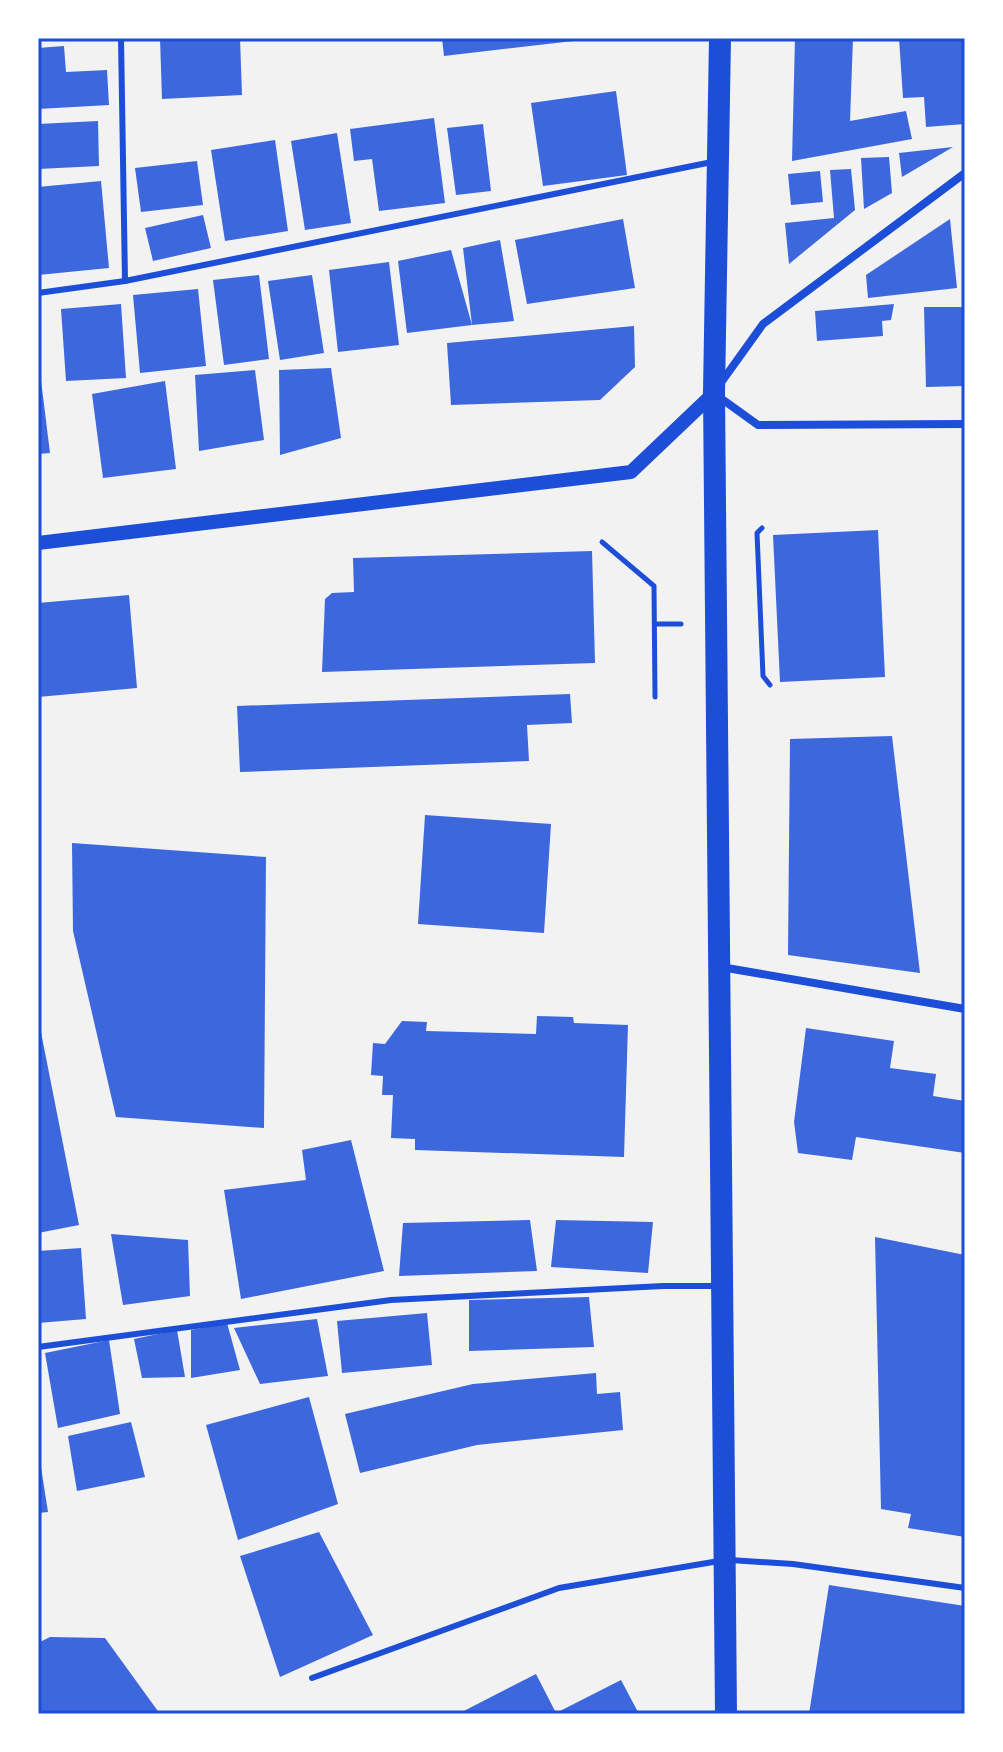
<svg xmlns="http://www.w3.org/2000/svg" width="1003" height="1752" font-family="'Noto Sans',sans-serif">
  <rect width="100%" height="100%" fill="#f2f2f2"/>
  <g fill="#3d67dc">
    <path d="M160 38H240L242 95 162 99Z"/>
    <path d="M442 38H582V40L444 56Z"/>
    <path d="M795 38H853L850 121 906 111 912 139 792 161Z"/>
    <path d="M899 38H965V124L926 127 924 97 903 98Z"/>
    <path d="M64 46 66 72 107 70 109 105 38 109V48Z"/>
    <path d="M616 91 627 175 543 186 531 103Z"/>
    <path d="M434 118 445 203 379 211 372 159 354 161 350 129Z"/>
    <path d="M98 121 99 166 38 169V124Z"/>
    <path d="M483 124 491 191 456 195 447 128Z"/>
    <path d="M337 133 351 223 305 230 291 141Z"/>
    <path d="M275 140 288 231 225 241 211 150Z"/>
    <path d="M953 147 902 177 899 153Z"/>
    <path d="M889 157 892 193 864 209 861 158Z"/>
    <path d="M197 161 203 205 141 212 135 168Z"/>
    <path d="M851 169 855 210 789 264 785 223 834 218 830 170Z"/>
    <path d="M820 171 823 202 791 205 788 174Z"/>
    <path d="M101 181 109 268 38 275V187Z"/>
    <path d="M203 215 211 248 153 261 145 228Z"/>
    <path d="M623 219 635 288 527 304 515 240Z"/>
    <path d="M950 219 957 288 868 298 866 275Z"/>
    <path d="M500 240 514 321 472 325 463 248Z"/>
    <path d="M451 250 472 325 407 333 398 261Z"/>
    <path d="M389 262 399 345 338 352 329 270Z"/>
    <path d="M259 275 269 359 224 365 213 280Z"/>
    <path d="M312 275 324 353 280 360 268 281Z"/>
    <path d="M198 289 206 366 140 373 133 295Z"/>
    <path d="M121 304 126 378 66 381 61 309Z"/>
    <path d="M894 304 891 320 882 321 883 336 817 341 815 311Z"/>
    <path d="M924 307H965V386L926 387Z"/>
    <path d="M634 326 635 367 600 400 451 405 447 343Z"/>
    <path d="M38 356 50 453 38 454Z"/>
    <path d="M331 368 341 438 280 455 279 370Z"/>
    <path d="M255 370 264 440 199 451 195 375Z"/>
    <path d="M165 381 176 469 103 478 92 394Z"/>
    <path d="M878 530 885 677 780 682 773 535Z"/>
    <path d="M592 551 595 663 322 672 325 599 332 593 354 592 353 558Z"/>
    <path d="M129 595 137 688 38 697V603Z"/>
    <path d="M570 694 572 723 527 725 529 761 240 772 237 706Z"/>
    <path d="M892 736 920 973 788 955 790 739Z"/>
    <path d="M425 815 551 824 544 933 418 924Z"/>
    <path d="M72 843 266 857 264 1128 116 1117 73 931Z"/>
    <path d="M537 1016 573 1017 574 1023 628 1025 624 1157 415 1150V1139L391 1138 393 1095H382L383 1076 371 1075 373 1043 385 1044 402 1021 427 1022 426 1031 536 1034Z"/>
    <path d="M38 1017 79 1225 38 1233Z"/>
    <path d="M806 1028 894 1041 890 1068 936 1074 933 1096 965 1101V1153L856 1137 852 1160 798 1153 794 1122Z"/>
    <path d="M351 1140 384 1271 241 1299 224 1190 306 1180 302 1150Z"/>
    <path d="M530 1220 537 1271 399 1276 403 1223Z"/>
    <path d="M556 1220 653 1222 648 1273 551 1267Z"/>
    <path d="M111 1234 188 1240 190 1296 123 1305Z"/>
    <path d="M875 1237 965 1255V1537L908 1528 911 1514 881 1509Z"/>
    <path d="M81 1248 86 1319 38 1323V1251Z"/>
    <path d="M589 1297 594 1347 469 1351V1300Z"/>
    <path d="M427 1313 432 1365 342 1373 337 1321Z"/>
    <path d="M317 1319 328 1376 260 1384 234 1328Z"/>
    <path d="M227 1323 240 1370 191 1378V1330Z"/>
    <path d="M177 1330 185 1377 142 1378 134 1339Z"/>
    <path d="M109 1340 120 1414 58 1428 45 1353Z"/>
    <path d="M596 1373 597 1394 620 1392 623 1430 477 1445 360 1473 345 1414 473 1384Z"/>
    <path d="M309 1397 338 1504 238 1540 206 1425Z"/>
    <path d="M131 1422 145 1477 77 1491 68 1436Z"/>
    <path d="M38 1461H40L48 1512 38 1513Z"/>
    <path d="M319 1532 373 1635 280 1677 240 1556Z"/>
    <path d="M829 1585 965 1606V1714H809Z"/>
    <path d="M50 1637 105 1638 160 1714H38V1643Z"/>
    <path d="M536 1674 556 1713 621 1680 639 1714H458Z"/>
  </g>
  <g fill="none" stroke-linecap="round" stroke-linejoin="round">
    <g stroke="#1d4ed8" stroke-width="5">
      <path d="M762 528 757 533 763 676 770 685"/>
      <path d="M602 542 654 586 655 697"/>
      <path d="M655 624H681"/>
    </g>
    <g stroke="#1d4ed8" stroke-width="6">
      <path d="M121 38 125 281"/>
      <path d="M38 293 125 281 712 162"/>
      <path d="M38 1347 391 1300 663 1286H719"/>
      <path d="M730 1560 793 1564 965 1588"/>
      <path d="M312 1678 559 1588 719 1561"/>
    </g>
    <g stroke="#1d4ed8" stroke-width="8">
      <path d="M720 384 763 324 965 173"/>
      <path d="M719 397 758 425 965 424"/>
      <path d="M721 967 965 1009"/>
    </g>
    <path stroke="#1d4ed8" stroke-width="14" d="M38 543 631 472 714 393"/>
    <path stroke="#1d4ed8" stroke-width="22" d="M720 38 714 393 726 1714"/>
  </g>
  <rect width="1003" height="1752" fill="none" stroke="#ffffff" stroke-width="80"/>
  <rect x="40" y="40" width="923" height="1672" fill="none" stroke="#1d4ed8" stroke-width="3"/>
</svg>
